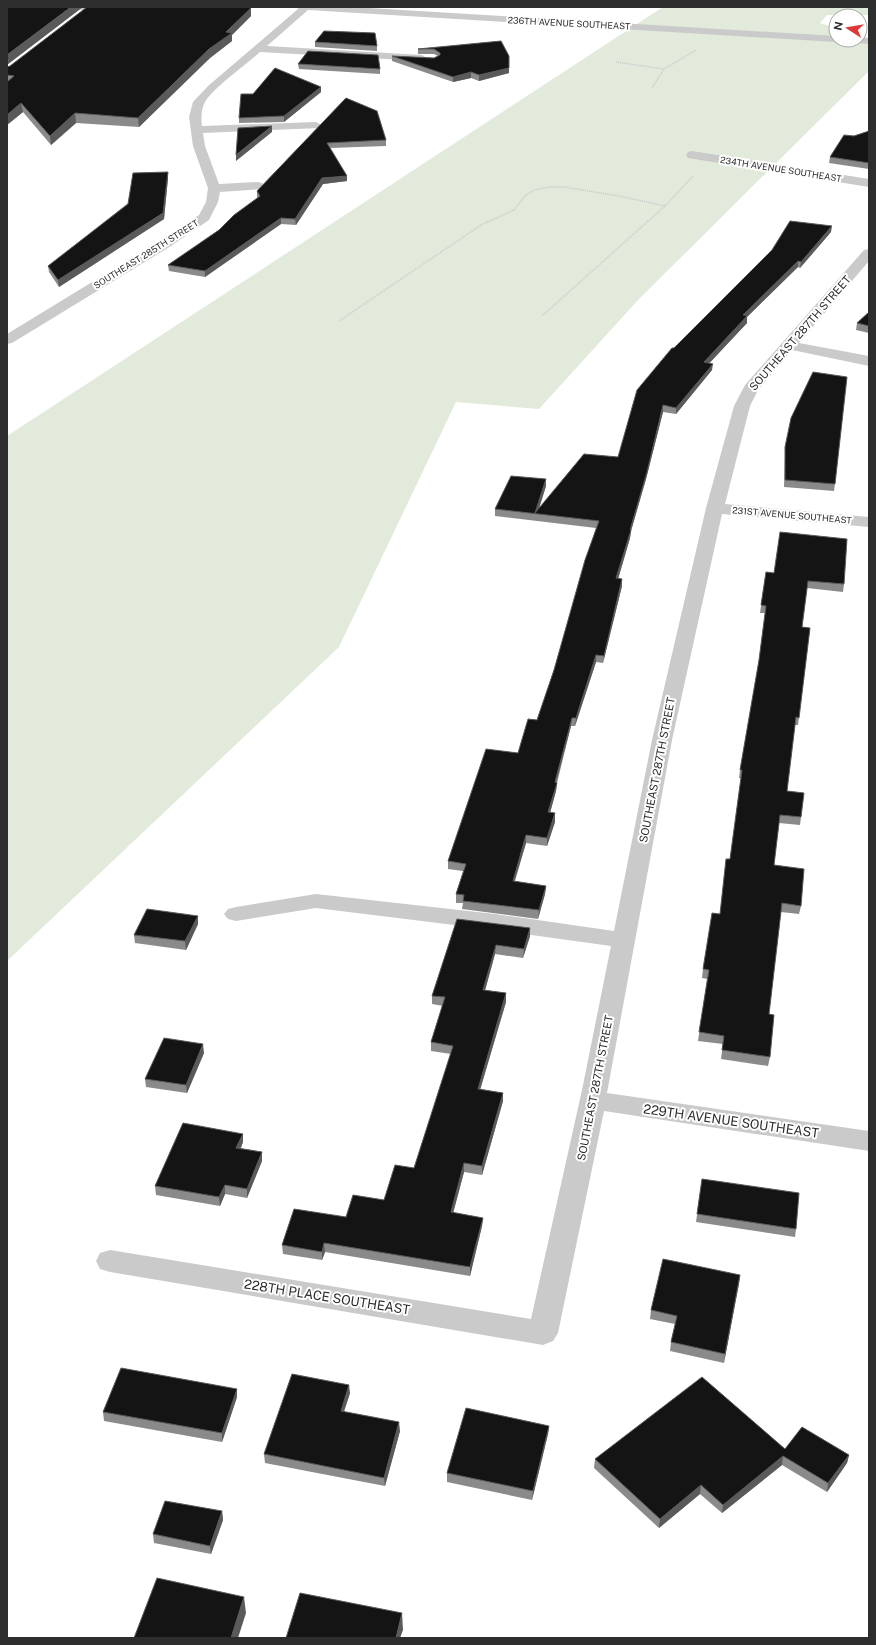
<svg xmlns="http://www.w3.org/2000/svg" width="876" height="1645" font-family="'Public Sans',sans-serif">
  <rect width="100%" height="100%" fill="#fff"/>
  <path fill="#e2eadb" d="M663 7H869V15H827L820 23 836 28V40H860V36L869 39V71L638 300 539 409 456 402 339 647 7 961V436Z"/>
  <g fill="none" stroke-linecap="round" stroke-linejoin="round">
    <g stroke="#cacaca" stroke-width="1.5" stroke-dasharray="1 1" stroke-linecap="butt">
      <path d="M616 62 664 69"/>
      <path d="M652 88 664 69 696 50"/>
      <path d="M543 315 665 206 693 176"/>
      <path d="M339 321 481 225 514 210 526 195 534 190 549 187H564L619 196 665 206"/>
    </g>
    <g fill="#cacaca" fill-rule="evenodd">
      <path d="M74 7H94L95 8 90 11 75 9Z"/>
      <path d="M297 7H352L836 36V40H841L836 42 308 10 267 46 422 55 427 58 422 61 260 52C246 65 214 87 205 102 201 109 201 119 202 126L316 122 320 124 322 126 320 128 203 133 205 146 219 184 258 182 262 183 264 186 262 189 220 192 218 202 209 220 171 246 12 343 7 344V334L161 240 199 215 206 202 208 188 193 146 189 117 193 102 208 86 298 9Z"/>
      <path d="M860 37 869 38V44L857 43 852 40H860Z"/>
      <path d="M692 151 869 179V187L688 158 686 155 688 152Z"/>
      <path d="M869 249V261L799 343 869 356V366L792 350 758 390 750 406 725 504 869 517V527L722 514 672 740 607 1093 869 1131V1151L604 1111 558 1333 553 1341 543 1345 110 1272 100 1269 96 1261 100 1253 110 1250 531 1319 582 1090 611 946 495 930 316 908 236 921 228 919 224 914 228 909 236 907 316 894 495 914 614 931 652 740 706 508 734 406 745 385 864 250Z"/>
    </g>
  </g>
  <g fill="#8a8a8a">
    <path d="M251 8V16L232 35V41L210 58 139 127 76 123 51 145 23 112 7 125V67Z"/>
    <path d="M501 41 509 73 479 81 471 78 453 82 392 61V56L434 58 438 56 434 54H418V49Z"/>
    <path d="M315 42 377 46V51L315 47Z"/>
    <path d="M298 64 380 69V74L299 69Z"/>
    <path d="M321 92 284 122 239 123V118L253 94Z"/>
    <path d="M346 98 386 140V146L330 148 347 176V181L323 184 296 225 281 224 205 277 169 271 168 265 219 230 258 198 257 197V191Z"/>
    <path d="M869 131V169L829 163 830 157 854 136Z"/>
    <path d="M168 172V178L164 219 59 287 49 272 48 266Z"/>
    <path d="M831 232 800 268 798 267 747 317V323L709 363 712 370 676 414 663 412 646 479 631 531 630 538 618 579 622 586 603 663 596 662 575 726H571L557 783 556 791 550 813H555V822L547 846 526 843 515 881 546 886 545 894 538 919 462 909 463 903H456V894L463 871 448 869V861L518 753 537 720 554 670 596 528 495 516V509L546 486 539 509 618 457 674 348Z"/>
    <path d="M869 312V333L856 330 857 323Z"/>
    <path d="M847 377 834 491 784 487 785 454V447Z"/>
    <path d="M766 572 844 584 843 592 807 588 802 627 810 628 798 725H795L787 791 801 817 800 825 779 823 774 865 801 906 799 914 781 912 769 1014 770 1057 768 1066 721 1059 723 1044 698 1041 707 979 702 978 703 969 720 914 730 859 741 778H739L740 770 759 660 765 613H760Z"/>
    <path d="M457 919 530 928V936L523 958 495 954 485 990 506 993V1002L480 1089 503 1093V1101L482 1175 464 1172 453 1213 483 1218 482 1226 470 1276 325 1252 322 1260 283 1254 282 1245 384 1200 414 1168 451 1054 431 1051V1042L443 1006 432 1004V996Z"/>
    <path d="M198 924 186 950 135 943 134 935Z"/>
    <path d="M204 1053 187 1093 146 1087 145 1079Z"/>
    <path d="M243 1142 241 1148 262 1152V1161L247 1198 225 1194 220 1206 156 1195 155 1186Z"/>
    <path d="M702 1179 796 1229 795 1237 696 1222Z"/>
    <path d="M740 1275 724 1363 670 1351 671 1342 675 1324 650 1319 651 1310Z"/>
    <path d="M350 1393 344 1412 400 1431 385 1486 265 1463 264 1454Z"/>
    <path d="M237 1397 222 1442 104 1421 103 1412Z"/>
    <path d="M549 1426 548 1434 532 1500 447 1482V1473Z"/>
    <path d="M785 1449 849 1455 847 1463 827 1492 782 1465 722 1513 700 1494 659 1528 594 1468 595 1459Z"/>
    <path d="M222 1511 223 1520 211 1554 154 1543 153 1534Z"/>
  </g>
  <g fill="#5a5a5a">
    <path d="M71 7H83L7 65V55Z"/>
    <path d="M251 8V16L232 35V41L210 58 139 127 138 118Z"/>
    <path d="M509 68V73L479 81V75Z"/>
    <path d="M471 72V78L453 82V77Z"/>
    <path d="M321 87V92L284 122V116Z"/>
    <path d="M21 103 23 112 7 125V115Z"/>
    <path d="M75 113 76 123 51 145 50 136Z"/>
    <path d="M272 126V132L236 161V155Z"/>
    <path d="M168 172V178L164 219 59 287 58 280Z"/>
    <path d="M347 176V181L323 184 296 225 295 219 322 178Z"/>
    <path d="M281 218V224L205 277V271Z"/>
    <path d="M832 226 831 232 800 268 801 262Z"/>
    <path d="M798 261V267L747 317V323L704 369V362L743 315Z"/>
    <path d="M713 364 712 370 676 414V408Z"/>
    <path d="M663 405V412L646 479 631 531 630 538 616 586V578Z"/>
    <path d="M546 479V486L537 514H535Z"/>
    <path d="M622 579V586L603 663 604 656Z"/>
    <path d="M596 655V662L575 726 576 718Z"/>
    <path d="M572 718 571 726 556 783H557L556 791 548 820V812Z"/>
    <path d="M555 813V822L547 846V838Z"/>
    <path d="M526 835V843L512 889 513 881Z"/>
    <path d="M546 886 545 894 538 919 539 910Z"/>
    <path d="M198 916V924L186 950 185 941Z"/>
    <path d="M530 928V936L523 958 524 949Z"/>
    <path d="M496 945 495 954 483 998V990Z"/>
    <path d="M506 993V1002L478 1097V1089Z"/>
    <path d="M203 1044 204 1053 187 1093 186 1085Z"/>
    <path d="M503 1093V1101L482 1175V1166Z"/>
    <path d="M243 1134V1142L237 1156 236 1148Z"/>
    <path d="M262 1152V1161L247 1198V1189Z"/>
    <path d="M464 1163V1172L451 1221V1212Z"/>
    <path d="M225 1185V1194L220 1206 219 1197Z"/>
    <path d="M483 1218 482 1226 470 1276V1267Z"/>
    <path d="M324 1243 325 1252 322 1260V1252Z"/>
    <path d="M740 1275 739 1284 724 1363 725 1354Z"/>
    <path d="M349 1385 350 1393 341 1420V1411Z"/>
    <path d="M237 1389V1397L222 1442V1433Z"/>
    <path d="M399 1422 400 1431 385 1486 384 1478Z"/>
    <path d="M549 1426 548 1434 532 1500 533 1491Z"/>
    <path d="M849 1455 847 1463 827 1492 828 1483Z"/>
    <path d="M783 1456 782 1465 722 1513 723 1505Z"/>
    <path d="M701 1485 700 1494 659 1528 660 1519Z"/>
    <path d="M222 1511 223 1520 211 1554 210 1546Z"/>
    <path d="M244 1597 246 1613 238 1638H231Z"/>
    <path d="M402 1613 403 1630 400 1638H396Z"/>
  </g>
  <g fill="#141414" stroke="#5a5a5a">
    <path d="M7 7H71L7 55Z"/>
    <path d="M87 7H245L251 8 226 32 232 33 209 49 138 118 75 113 50 136 21 103 7 115V82L14 76 7 75V67L10 66Z"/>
    <path d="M324 31 375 33 377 46 315 42Z"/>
    <path d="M501 41 509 56V68L479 75 471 72 453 77 392 56 434 58 440 55V53L434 49H418Z"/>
    <path d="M308 51 378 55 380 69 298 64Z"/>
    <path d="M275 68 321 87 284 116 239 118 241 94H253Z"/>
    <path d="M346 98 377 111 386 140 327 143 347 176 322 178 295 219 281 218 205 271 168 265 219 230 234 215 260 196 257 191Z"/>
    <path d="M272 126 236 155 238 128Z"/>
    <path d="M869 131V163L830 157 844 135 854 136Z"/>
    <path d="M168 172 163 213 58 280 48 266 128 204 133 173Z"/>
    <path d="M790 221 832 226 801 262 798 261 743 315 747 316 704 362 713 364 676 408 663 405 647 472 630 530H631L616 578 622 579 604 656 596 655 576 718H572L555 782 557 783 548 812 555 813 547 838 526 835 513 881 546 886 539 910 463 901 464 895 456 894 466 864 448 861 486 749 518 753 528 719 537 720 554 670 585 560 599 521 495 509 511 476 546 479 535 513 584 454 618 457 637 390 672 348H674L772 250Z"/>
    <path d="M869 312V326L857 323Z"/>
    <path d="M813 372 847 377 835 484 785 480V447L791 418Z"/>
    <path d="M780 532 847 539 844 584 808 581 802 627 810 628 799 718 796 717 787 791 804 793 801 817 780 815 774 865 804 869 801 906 782 903 769 1014 774 1015 770 1057 722 1050 724 1036 699 1032 709 970 703 969 712 913 720 914 726 859H730L742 770H740L759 660 766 606 761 605 766 572 774 573Z"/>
    <path d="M147 909 198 916 185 941 134 935Z"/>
    <path d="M457 919 530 928 524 949 496 945 483 990 506 993 478 1089 503 1093 482 1166 464 1163 451 1212 483 1218 470 1267 324 1243 322 1252 282 1245 294 1209 346 1217 353 1195 384 1200 395 1165 414 1168 453 1046 431 1042 445 997 432 996Z"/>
    <path d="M164 1038 203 1044 186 1085 145 1079Z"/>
    <path d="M183 1123 243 1134 236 1148 262 1152 247 1189 225 1185 219 1197 155 1186Z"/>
    <path d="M702 1179 799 1193 796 1229 697 1214Z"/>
    <path d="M663 1259 740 1275 725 1354 671 1342 677 1316 651 1310Z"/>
    <path d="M121 1368 237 1389 222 1433 103 1412Z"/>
    <path d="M292 1374 349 1385 341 1411 399 1422 384 1478 264 1454Z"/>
    <path d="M702 1377 785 1449 802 1427 849 1455 828 1483 783 1456 723 1505 701 1485 660 1519 595 1459Z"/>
    <path d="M466 1408 549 1426 533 1491 447 1473Z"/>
    <path d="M165 1501 222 1511 210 1546 153 1534Z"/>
    <path d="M157 1578 244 1597 231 1638H134Z"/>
    <path d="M300 1593 402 1613 396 1638H286Z"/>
  </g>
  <g text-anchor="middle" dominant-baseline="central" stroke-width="4" stroke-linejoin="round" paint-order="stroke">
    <g font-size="9" fill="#2d2d2d" stroke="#fff">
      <text transform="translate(569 23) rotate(3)">236TH AVENUE SOUTHEAST</text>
      <text transform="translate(781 169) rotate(9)">234TH AVENUE SOUTHEAST</text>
      <text transform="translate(146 254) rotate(-32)">SOUTHEAST 285TH STREET</text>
      <text transform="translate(792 515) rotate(5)">231ST AVENUE SOUTHEAST</text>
    </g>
    <g font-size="11" fill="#2d2d2d" stroke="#fff">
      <text transform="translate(800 333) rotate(-49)">SOUTHEAST 287TH STREET</text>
      <text transform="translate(657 770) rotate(-79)">SOUTHEAST 287TH STREET</text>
      <text transform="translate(595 1088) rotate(-79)">SOUTHEAST 287TH STREET</text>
    </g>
    <g font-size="13" fill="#2d2d2d" stroke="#fff">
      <text transform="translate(731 1121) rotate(8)">229TH AVENUE SOUTHEAST</text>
      <text transform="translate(327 1297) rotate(9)">228TH PLACE SOUTHEAST</text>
    </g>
  </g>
  <rect width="876" height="1645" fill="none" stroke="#2d2d2d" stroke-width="16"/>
  <g transform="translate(848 28) rotate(282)"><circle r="19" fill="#ffffff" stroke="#ababab"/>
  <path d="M0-3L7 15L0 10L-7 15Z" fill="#de3836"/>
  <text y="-6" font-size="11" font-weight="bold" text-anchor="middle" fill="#2d2d2d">N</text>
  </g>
</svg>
